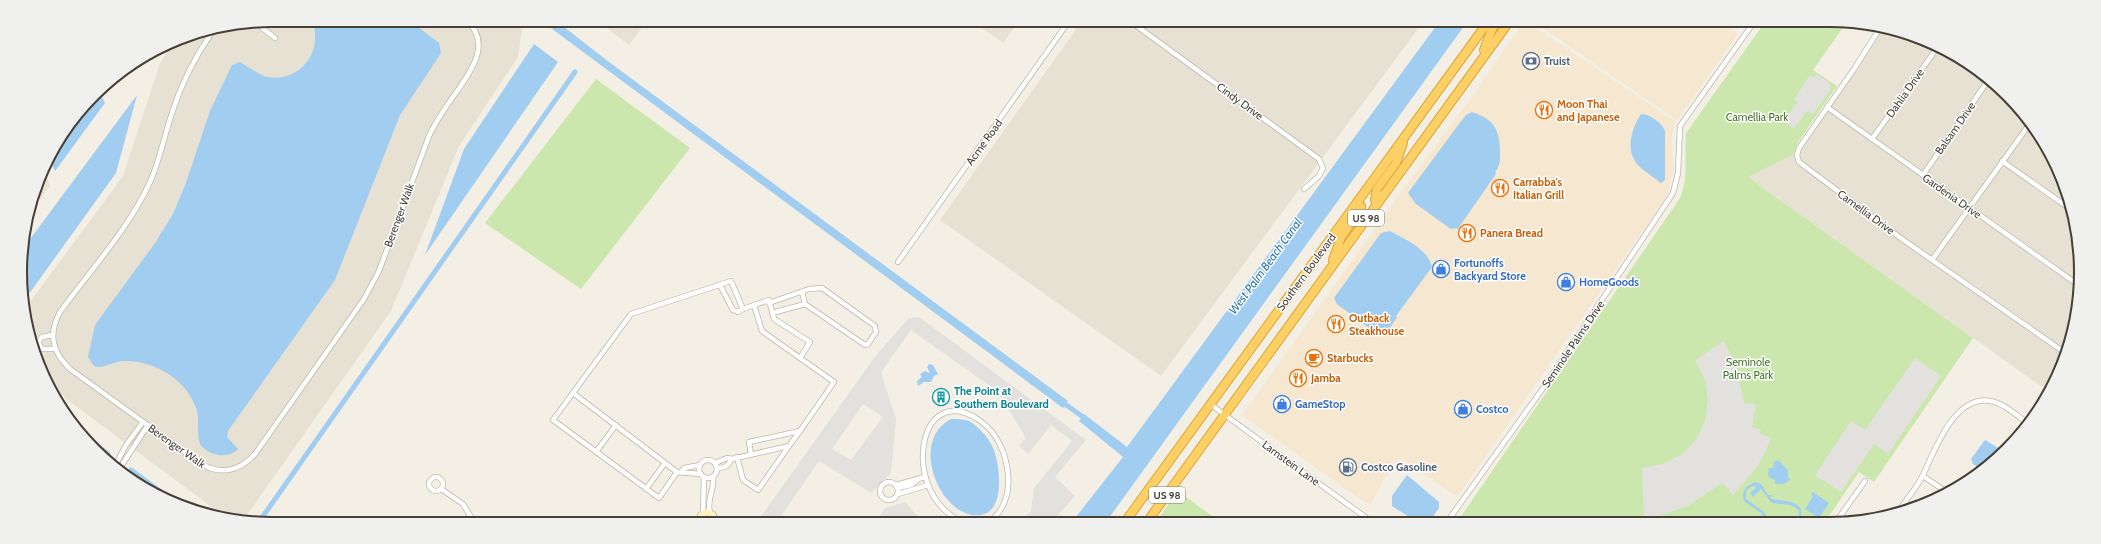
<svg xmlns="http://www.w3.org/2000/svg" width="2101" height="544" font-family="Cabin,sans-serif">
  <rect width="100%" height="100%" fill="#f3efe5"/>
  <g fill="#e7e1d3">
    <path d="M272 20H521L523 22 518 57 459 146 391 311 242 522H239L225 517 53 389 33 353 27 306 123 176 160 63 175 40Z"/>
    <path d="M596 20 647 21 629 45Z"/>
    <path d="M972 21H1019L1003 43Z"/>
    <path d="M1082 21 1423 22 1161 376 940 220Z"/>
    <path d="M1880 28 1955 54 2029 119 2072 207 2079 305 2055 384 2049 392 1748 177 1793 155H1797Z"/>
    <path d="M44 169 50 186 33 208Z"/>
  </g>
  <g fill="#f5e7d0">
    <path d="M1523 22H1527L1676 122 1671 139 1674 169 1666 197 1457 497 1402 459 1393 463 1371 504 1363 501 1242 415 1407 184 1475 93Z"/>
    <path d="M1534 22H1722L1738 34 1677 120Z"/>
  </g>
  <g fill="#cbe7ae">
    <path d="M1765 22H1847L1813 70 1837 86 1798 142 1793 155 1748 177 1973 338 1874 482 1859 472 1825 522H1457L1680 198C1689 175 1684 156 1686 133Z"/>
    <path d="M596 79 690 148 581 289 485 223Z"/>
    <path d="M1178 491 1220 522H1156Z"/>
  </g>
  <g fill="#e3e1dd" fill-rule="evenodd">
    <path d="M1816 74 1831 84 1829 88 1831 89 1813 114 1807 111 1794 129 1784 121 1797 102 1794 99 1810 75 1814 78Z"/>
    <path d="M919 317 1086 440 1055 477 1075 496 1052 522H1033L1024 519 1031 511 1034 488 1072 441 1051 425 1028 454 1019 445 1026 438 997 391 911 330 881 372 896 419 891 473 871 493 819 461 777 522H757L877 354 909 318ZM863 404 883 417 851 460 832 449Z"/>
    <path d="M1723 341 1735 361 1744 403 1756 404 1752 427 1761 430 1760 434 1771 438 1765 453 1757 467 1733 495 1722 483 1688 506 1658 516 1644 517 1642 468 1663 464 1681 455 1696 440 1705 421 1708 400 1705 380 1695 361Z"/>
    <path d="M1915 358 1941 376 1888 454 1874 444 1841 492 1815 475 1851 421 1865 430Z"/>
    <path d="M905 502 923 522H876L885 508Z"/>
  </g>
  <g fill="#a1cdf0">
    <path d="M312 20H409L439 43 441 53 400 115 335 280 228 431 227 437 238 449C228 460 207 455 200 444 196 434 200 421 197 411 188 379 153 360 123 361 113 361 103 370 94 366L88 357 95 325 155 243 173 214 186 183 210 111 232 65 240 62C249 67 257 74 267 77 301 83 324 50 312 20Z"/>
    <path d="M540 20H555L609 62 1068 401 1063 408Z"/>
    <path d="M1439 22H1467L1106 522H1072L1123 457 1079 421 1084 414 1127 447Z"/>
    <path d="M534 44 558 62 425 255 464 149Z"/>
    <path d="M110 84 102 97 105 103 55 171 48 157 104 85Z"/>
    <path d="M137 95 116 173 26 298 21 255 22 250Z"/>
    <path d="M1472 112C1493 119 1499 128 1500 149 1500 159 1501 164 1495 172L1496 174 1457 230V228L1451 229 1416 204 1408 193 1462 120 1466 115Z"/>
    <path d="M1641 114C1650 114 1662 123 1665 131V180L1661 183C1654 177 1643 171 1637 164 1625 149 1632 128 1641 114Z"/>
    <path d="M1390 231C1405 239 1428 249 1432 267L1396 316 1397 317 1390 328H1369L1337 304 1334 298 1381 233Z"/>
    <path d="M929 364 933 365 938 374 934 376 931 382H924L918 386 917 381 922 377 920 374 925 371 930 373 927 367Z"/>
    <path d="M951 419C957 419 963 419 969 421 977 425 990 439 993 448 1000 464 1006 511 981 515 942 521 907 442 951 419Z"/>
    <path d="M1985 440 2005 452 1981 469 1973 464 1971 459Z"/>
    <path d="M1778 460 1788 470V477L1790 480 1784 484H1775V480L1770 478 1768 475 1769 468H1773L1774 462Z"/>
    <path d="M1407 475 1439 502V508L1429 522H1417L1392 506V496Z"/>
    <path d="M1755 482 1761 484 1768 495H1772L1770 498 1772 499C1784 502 1793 499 1801 509L1802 522H1799V511C1791 501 1781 506 1771 502L1761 489 1753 497 1750 493 1757 487 1752 486 1746 491V499L1764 512 1770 522H1767L1761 513 1744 501 1743 495 1746 487Z"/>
    <path d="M1813 492 1829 503 1819 518 1805 509 1813 496 1811 494Z"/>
  </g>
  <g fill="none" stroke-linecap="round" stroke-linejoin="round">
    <g stroke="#a1cdf0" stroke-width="5">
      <path d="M1062 402 1086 419"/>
      <path d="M85 437 108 454"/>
      <path d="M131 470 169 498"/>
      <path d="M259 522 575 72"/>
    </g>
    <g stroke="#beb7a8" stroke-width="6">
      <g id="street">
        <path d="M1130 21 1319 159 1323 168 1319 176 1304 189"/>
        <path d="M256 23 275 38"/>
        <path d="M1880 28 1854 69 1799 148 1797 155 1799 162 1902 239 2064 352"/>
        <path d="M212 32C195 57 181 84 172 113 164 136 160 160 150 182 130 227 89 272 60 312 48 334 52 352 70 369L200 463C220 476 240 471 255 454L364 299 379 271 429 136C435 123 442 113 450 101 465 79 496 45 466 20"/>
        <path d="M1827 107 2077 284"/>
        <path d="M1872 139 1937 48"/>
        <path d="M2002 161 2073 211"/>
        <path d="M1923 175 1987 82"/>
        <path d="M1932 260 2031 122"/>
        <path d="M898 262 1069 21"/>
        <path d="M720 285 733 310 738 312 743 309"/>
        <path d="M802 292 805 304"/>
        <path d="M769 303 809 289 822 288 875 326 876 332 868 344 865 345 805 304 772 313"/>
        <path d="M754 305 762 331 800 358"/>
        <path d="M52 335 42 337 38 342 42 349H55"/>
        <path d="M573 393 677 472 659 498 553 420 631 314 731 281 743 309 769 300 774 319 810 342 800 358 834 382 800 431"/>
        <path d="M1210 404 1372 522"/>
        <path d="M596 452 616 425"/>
        <path d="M737 457 743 480 758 490 789 446"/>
        <circle cx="708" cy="469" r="9"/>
        <path d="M715 463 727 458 732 459 789 446 800 431 749 442 751 454"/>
        <path d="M116 464 126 445 143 422"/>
        <path d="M120 468 148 425"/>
        <path d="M717 469 727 466 732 459"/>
        <path d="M677 472 701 474"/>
        <path d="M681 472 684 468 700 465"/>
        <path d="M1923 476 1948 493"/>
        <circle cx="436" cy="484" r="7"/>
        <circle cx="889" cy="491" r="9"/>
        <path d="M896 485 925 477"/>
        <path d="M898 488 911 485 920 478"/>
        <path d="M441 489 463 504 474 522"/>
        <path d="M646 489 665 463"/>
        <path d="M898 494 928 485"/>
        <path d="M1899 511C1906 499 1917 488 1923 475 1935 450 1954 395 1990 401 2004 403 2016 415 2027 423"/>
        <path d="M703 513 704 477"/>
        <path d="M710 513C706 499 715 490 713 477"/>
        <path d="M963 522C899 495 917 378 979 420 997 432 1006 453 1008 474 1010 492 1004 513 988 522"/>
        <path d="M1447 522 1546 384 1673 193 1678 173 1680 126 1754 22"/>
        <path d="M1836 522 1865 481"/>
      </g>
    </g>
    <g stroke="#d3c495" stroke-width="8">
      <path id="secondary" d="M700 522 701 515 707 512 713 515 714 522"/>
    </g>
    <g stroke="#dda535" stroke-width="10">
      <g id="highway">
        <path d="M1484 50 1492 29 1497 22"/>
        <path d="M1377 204 1375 200 1377 189 1396 163 1403 143"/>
        <path d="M1333 260 1341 237 1360 211 1361 206 1357 202"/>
        <path d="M1125 522 1488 22"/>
        <path d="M1147 522 1509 22"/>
      </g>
    </g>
    <use href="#street" stroke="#fff" stroke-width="4.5"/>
    <use href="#secondary" stroke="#fef2c3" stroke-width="6"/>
    <use href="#highway" stroke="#fdd065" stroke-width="8"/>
  </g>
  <defs>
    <g id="bank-ring" transform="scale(0.9)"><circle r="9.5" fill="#fff" stroke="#5c6f8a" stroke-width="1.5"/><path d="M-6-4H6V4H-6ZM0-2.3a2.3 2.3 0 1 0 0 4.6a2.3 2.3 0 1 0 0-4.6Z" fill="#5c6f8a"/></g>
    <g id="restaurant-ring" transform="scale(0.9)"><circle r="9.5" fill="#fff" stroke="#e8710a" stroke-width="1.5"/><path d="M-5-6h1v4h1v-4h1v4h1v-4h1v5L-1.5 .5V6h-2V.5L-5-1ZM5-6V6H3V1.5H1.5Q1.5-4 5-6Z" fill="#e8710a"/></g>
    <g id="shop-ring" transform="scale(0.9)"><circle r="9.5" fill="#fff" stroke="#3f7fe0" stroke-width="1.5"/><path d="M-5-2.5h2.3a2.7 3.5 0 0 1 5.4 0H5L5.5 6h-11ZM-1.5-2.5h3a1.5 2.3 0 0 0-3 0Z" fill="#3f7fe0"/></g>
    <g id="cafe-ring" transform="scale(0.9)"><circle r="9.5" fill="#fff" stroke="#e8710a" stroke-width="1.5"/><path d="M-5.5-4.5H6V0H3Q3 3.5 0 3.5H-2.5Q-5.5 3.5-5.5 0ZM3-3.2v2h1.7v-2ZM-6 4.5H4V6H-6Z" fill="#e8710a"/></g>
    <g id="building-ring" transform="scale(0.9)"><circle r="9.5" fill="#fff" stroke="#0f9aa8" stroke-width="1.5"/><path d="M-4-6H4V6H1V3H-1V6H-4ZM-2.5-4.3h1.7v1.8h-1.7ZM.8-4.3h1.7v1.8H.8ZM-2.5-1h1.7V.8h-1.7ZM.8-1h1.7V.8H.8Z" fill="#0f9aa8"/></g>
    <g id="fuel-ring" transform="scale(0.9)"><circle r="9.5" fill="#fff" stroke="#5c6f8a" stroke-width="1.5"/><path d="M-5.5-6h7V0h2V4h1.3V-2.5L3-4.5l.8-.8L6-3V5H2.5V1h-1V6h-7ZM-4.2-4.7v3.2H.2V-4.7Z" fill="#5c6f8a"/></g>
  </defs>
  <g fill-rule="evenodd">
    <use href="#bank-ring" x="1531" y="61"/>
    <use href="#restaurant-ring" x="1544" y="110"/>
    <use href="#restaurant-ring" x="1500" y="188"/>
    <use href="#restaurant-ring" x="1467" y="233"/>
    <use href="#shop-ring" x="1441" y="269"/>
    <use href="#shop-ring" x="1566" y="282"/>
    <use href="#restaurant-ring" x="1336" y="324"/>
    <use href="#cafe-ring" x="1314" y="358"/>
    <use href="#restaurant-ring" x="1298" y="378"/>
    <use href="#building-ring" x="941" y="397"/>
    <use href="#shop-ring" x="1282" y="404"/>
    <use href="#shop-ring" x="1463" y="409"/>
    <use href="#fuel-ring" x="1348" y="467"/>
  </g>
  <g text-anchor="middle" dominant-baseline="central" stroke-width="3" stroke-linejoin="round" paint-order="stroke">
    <g fill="#fff" stroke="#7d7972" stroke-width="1">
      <rect x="1348" y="210" width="36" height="16" rx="3"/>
      <rect x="1149" y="487" width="36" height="16" rx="3"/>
    </g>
    <g font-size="10" font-weight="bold" fill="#453f35">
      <text x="1366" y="218">US 98</text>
      <text x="1167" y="495">US 98</text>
    </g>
    <g font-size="11" font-weight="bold" fill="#4e5e75" stroke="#fff" text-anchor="start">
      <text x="1544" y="61">Truist</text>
      <text x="1361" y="467">Costco Gasoline</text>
    </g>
    <g font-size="11" fill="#453f35" stroke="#fff">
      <text transform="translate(1905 93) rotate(-55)">Dahlia Drive</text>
      <text transform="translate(1240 101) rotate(36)">Cindy Drive</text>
      <text transform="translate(1955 128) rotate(-55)">Balsam Drive</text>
      <text transform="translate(984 142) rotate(-54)">Acme Road</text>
      <text transform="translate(1952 196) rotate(35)">Gardenia Drive</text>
      <text transform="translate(1866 212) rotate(36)">Camellia Drive</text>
      <text transform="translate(399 215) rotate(-70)">Berenger Walk</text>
      <text transform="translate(1306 272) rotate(-54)">Southern Boulevard</text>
      <text transform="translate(1573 344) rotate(-56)">Seminole Palms Drive</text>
      <text transform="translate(177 446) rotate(35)">Berenger Walk</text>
      <text transform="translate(1291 463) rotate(36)">Lamstein Lane</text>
    </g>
    <g font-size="11" font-weight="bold" fill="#c56008" stroke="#fff" text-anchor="start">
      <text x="1557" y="104">Moon Thai<tspan x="1557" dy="13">and Japanese</tspan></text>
      <text x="1513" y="182">Carrabba's<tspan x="1513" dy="13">Italian Grill</tspan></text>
      <text x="1480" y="233">Panera Bread</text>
      <text x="1349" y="318">Outback<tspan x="1349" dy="13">Steakhouse</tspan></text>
      <text x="1327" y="358">Starbucks</text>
      <text x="1311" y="378">Jamba</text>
    </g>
    <g font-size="11" fill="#437628" stroke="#fff">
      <text x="1757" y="117">Camellia Park</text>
      <text x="1748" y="362">Seminole<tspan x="1748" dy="13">Palms Park</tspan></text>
    </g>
    <g font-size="11" font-weight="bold" fill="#366cbe" stroke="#fff" text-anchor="start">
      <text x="1454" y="263">Fortunoffs<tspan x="1454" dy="13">Backyard Store</tspan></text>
      <text x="1579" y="282">HomeGoods</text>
      <text x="1295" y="404">GameStop</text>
      <text x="1476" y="409">Costco</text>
    </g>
    <g font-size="11" font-weight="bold" fill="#0d838f" stroke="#fff" text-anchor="start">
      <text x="954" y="391">The Point at<tspan x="954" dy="13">Southern Boulevard</tspan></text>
    </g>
    <g font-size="12" font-style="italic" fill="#2e75b0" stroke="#fff">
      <text transform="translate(1265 266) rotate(-54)">West Palm Beach Canal</text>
    </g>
  </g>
  <path d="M0 0H2101V544H0ZM272 27H1829A245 245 0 0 1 2074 272V272A245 245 0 0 1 1829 517H272A245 245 0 0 1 27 272V272A245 245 0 0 1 272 27Z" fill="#f0f0ef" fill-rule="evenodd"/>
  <path fill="none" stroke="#453f35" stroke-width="2" d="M272 27H1829A245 245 0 0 1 2074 272V272A245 245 0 0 1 1829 517H272A245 245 0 0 1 27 272V272A245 245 0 0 1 272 27Z"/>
</svg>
